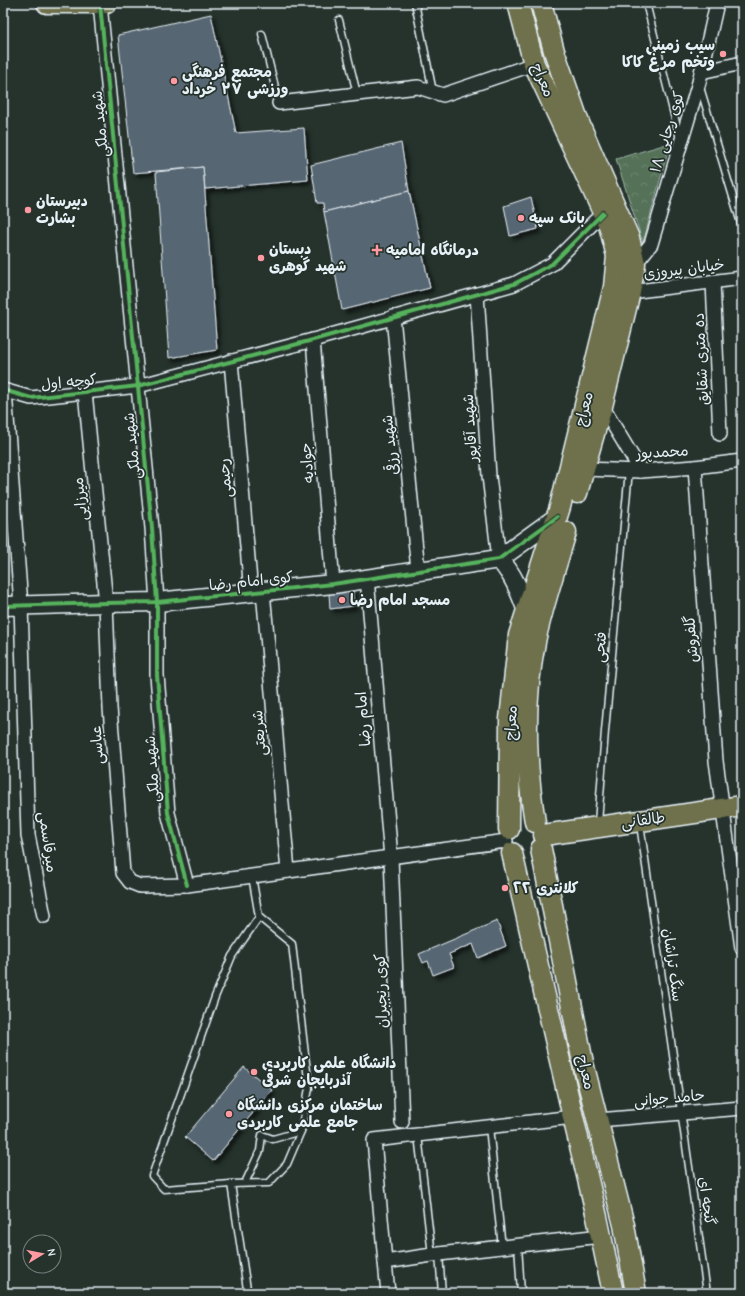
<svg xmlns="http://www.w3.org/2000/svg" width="745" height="1296" font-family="'Comic Neue','Playpen Sans Arabic',sans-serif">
  <defs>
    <pattern id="forest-crowns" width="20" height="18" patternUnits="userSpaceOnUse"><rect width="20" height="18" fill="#557259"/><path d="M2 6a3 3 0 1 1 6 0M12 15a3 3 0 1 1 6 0" fill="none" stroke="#6d8772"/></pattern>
    <filter id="shadow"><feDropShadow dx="3.5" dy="3.5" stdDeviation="2" flood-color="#0009"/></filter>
  </defs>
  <rect width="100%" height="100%" fill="#26332d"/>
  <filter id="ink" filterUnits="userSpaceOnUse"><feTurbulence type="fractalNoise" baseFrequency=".025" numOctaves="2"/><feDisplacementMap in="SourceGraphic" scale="8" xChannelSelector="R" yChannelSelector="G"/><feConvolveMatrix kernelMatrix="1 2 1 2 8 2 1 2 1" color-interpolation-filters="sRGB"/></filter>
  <g filter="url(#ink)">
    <path fill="url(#forest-crowns)" stroke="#9eb2a8" d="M670 143 643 243 616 159Z"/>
    <g fill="#566672" stroke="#e8f1f8" filter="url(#shadow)">
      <path d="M211 14 236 133 304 128 308 180 205 189 203 167 133 173 118 35Z"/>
      <path d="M401 143 409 191 324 212 323 203H317L311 165Z"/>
      <path d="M203 167 217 350 169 358 156 172Z"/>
      <path d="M409 191 430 288 342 310 324 212Z"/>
      <path d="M531 197 538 229 510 236 504 206Z"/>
      <path d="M353 590 354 606 330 609 329 594Z"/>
      <path d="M497 921 506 946 478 958 473 944 449 954 454 967 433 975 428 961 423 963 419 954Z"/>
      <path d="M244 1067 272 1090 213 1161 185 1137Z"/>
    </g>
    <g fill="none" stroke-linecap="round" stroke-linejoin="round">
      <g stroke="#e8f1f8" stroke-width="9">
        <g id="lane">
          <path d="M415 3 433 92"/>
          <path d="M646 3 680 139"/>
          <path d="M339 20 357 94"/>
          <path d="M262 34 279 103"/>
          <path d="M700 87 742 227"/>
          <path d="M598 823 605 731 629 470"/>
          <path d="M640 824 707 1293"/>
          <path d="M252 876 259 917 292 944 309 1088 301 1131 287 1164 269 1183 231 1184 164 1189 152 1176 215 997 232 956 259 917"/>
          <path d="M489 1127 502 1247"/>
          <path d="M418 1135 432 1255"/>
          <path d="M245 1183 260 1151 262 1135 273 1139 301 1131"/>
          <path d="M231 1184 247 1289"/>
          <path d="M518 1245 521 1293"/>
          <path d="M439 1254 442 1293"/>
        </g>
      </g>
      <g stroke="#e8f1f8" stroke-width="16">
        <g id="street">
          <path d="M100 4 152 528 157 602V675L168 813 187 885"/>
          <path d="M701 72 742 63"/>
          <path d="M279 103 418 87 443 95 534 64"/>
          <path d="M635 264 651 244 699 82 717 3"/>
          <path d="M713 282 720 434"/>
          <path d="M630 292 742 278"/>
          <path d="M477 294 489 476 499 559"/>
          <path d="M393 317 418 570"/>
          <path d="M313 340 333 584"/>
          <path d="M231 361 251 593"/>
          <path d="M3 390 31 398 138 386 313 340 514 284 552 264 603 213"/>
          <path d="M5 391 21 605 28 835 44 916"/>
          <path d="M85 392 106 603 110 708 123 873 130 882 140 886 187 885 506 841"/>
          <path d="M602 406 641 471"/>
          <path d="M695 467 716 761 742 948"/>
          <path d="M584 469 641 471 695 467 742 461"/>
          <path d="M367 578 391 858 402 1122"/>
          <path d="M263 591 288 871"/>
          <path d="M598 1120 742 1108"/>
          <path d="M385 1262 374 1140 573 1117"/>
          <path d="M388 1293 385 1262 439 1254 601 1236"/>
        </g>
      </g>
      <g stroke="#e8f1f8" stroke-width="21">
        <g id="secondary">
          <path d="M499 559C513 574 520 592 527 611"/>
          <path d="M3 606 106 603 157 602 333 584 499 559 557 517"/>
        </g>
      </g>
      <g stroke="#e8f1f8" stroke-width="23">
        <g id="primary">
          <path d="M47 3H106"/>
          <path d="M541 3 554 51 579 123 629 238 635 264 630 292 602 406 577 493"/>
          <path d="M535 822C525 761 523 699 536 637 544 602 556 566 566 532"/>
          <path d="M509 829 510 719 519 635 560 507 614 287 617 256 609 225 534 64 518 3"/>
          <path d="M544 835 742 806"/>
          <path d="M541 849 583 1063 624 1225 636 1293"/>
          <path d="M512 853 573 1117 597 1217 613 1293"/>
        </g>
      </g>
      <use href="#lane" stroke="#26332d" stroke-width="6"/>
      <use href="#street" stroke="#26332d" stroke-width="13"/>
      <use href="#secondary" stroke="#26332d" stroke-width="18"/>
      <use href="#primary" stroke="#6e714b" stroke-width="20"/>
      <g stroke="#26332d" stroke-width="6">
        <g id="cycleway">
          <path d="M100 4 152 528 157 602V675L168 813 187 885"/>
          <path d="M3 390 31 398 138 386 313 340 514 284 552 264 603 213"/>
          <path d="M3 606 106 603 157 602 333 584 499 559 557 517"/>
        </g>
      </g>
      <use href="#cycleway" stroke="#56b35d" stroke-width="4"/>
    </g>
  </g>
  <g fill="#ff9aa2" stroke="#26332d" stroke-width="1.5">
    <circle cx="723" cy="54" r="4"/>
    <circle cx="174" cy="81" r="4"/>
    <circle cx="28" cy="210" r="4"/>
    <circle cx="521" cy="218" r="4"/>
    <path d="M375 244h4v4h4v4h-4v4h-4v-4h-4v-4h4z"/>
    <circle cx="261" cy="258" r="4"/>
    <circle cx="342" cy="600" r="4"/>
    <circle cx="505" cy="888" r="4"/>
    <circle cx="254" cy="1072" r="4"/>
    <circle cx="229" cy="1114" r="4"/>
  </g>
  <g text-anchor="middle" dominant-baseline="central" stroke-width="3.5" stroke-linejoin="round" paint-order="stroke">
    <g font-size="15" font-weight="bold" fill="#e8f1f8" stroke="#26332d" text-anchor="start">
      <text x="715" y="45" text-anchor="end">سیب زمینی<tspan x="715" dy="17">وتخم مرغ کاکا</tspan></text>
      <text x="182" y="72">مجتمع فرهنگی<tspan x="182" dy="17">ورزشی ۲۷ خرداد</tspan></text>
      <text x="36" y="201">دبیرستان<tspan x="36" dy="17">بشارت</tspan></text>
      <text x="529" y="218">بانک سپه</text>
      <text x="269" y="249">دبستان<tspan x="269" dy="17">شهید گوهری</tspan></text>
      <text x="386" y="250">درمانگاه امامیه</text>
      <text x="350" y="600">مسجد امام رضا</text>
      <text x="513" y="888">کلانتری ٢٢</text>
      <text x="262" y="1063">دانشگاه علمی کاربردی<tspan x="262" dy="17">آذربایجان شرقی</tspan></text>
      <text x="237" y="1105">ساختمان مرکزی دانشگاه<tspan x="237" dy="17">جامع علمی کاربردی</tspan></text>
    </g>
    <g font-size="15" fill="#e8f1f8" stroke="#26332d">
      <text transform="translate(543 80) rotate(67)">معراج</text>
      <text transform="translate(100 124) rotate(-96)">شهید ملکی</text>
      <text transform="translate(667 132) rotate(-73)">کوی رجایی ۱۸</text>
      <text transform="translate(684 269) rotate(-7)">خیابان پیروزی</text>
      <text transform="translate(701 359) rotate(-93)">ده متری شقایق</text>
      <text transform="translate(69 382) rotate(-6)">کوچه اول</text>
      <text transform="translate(584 409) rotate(-76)">معراج</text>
      <text transform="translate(470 428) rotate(-94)">شهید آقاپور</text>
      <text transform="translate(390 445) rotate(-96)">شهید رزقی</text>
      <text transform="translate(132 446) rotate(-96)">شهید ملکی</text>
      <text transform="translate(662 452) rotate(-3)">محمدپور</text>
      <text transform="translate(307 463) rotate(-95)">جوادیه</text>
      <text transform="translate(225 478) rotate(-95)">رحیمی</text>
      <text transform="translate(80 499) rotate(-96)">میرزایی</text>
      <text transform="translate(251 581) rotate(-6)">کوی امام رضا</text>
      <text transform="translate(691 639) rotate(-94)">گلفروش</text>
      <text transform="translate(600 647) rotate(-85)">فتحی</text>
      <text transform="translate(363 719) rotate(-95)">امام رضا</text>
      <text transform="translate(511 723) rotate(-87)">معراج</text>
      <text transform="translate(259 733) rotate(-95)">شریعتی</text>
      <text transform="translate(97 745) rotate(-94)">عباسی</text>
      <text transform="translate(152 769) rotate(-94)">شهید ملکی</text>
      <text transform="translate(643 820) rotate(-8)">طالقانی</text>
      <text transform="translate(48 842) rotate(82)">میرقاسمی</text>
      <text transform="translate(673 965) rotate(82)">سنگ تراشان</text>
      <text transform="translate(381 991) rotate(-92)">کوی رنجبران</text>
      <text transform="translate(586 1072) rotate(77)">معراج</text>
      <text transform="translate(669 1098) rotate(-5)">حامد جوانی</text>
      <text transform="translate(707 1201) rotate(82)">گنجه ای</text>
    </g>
  </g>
  <rect width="745" height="1296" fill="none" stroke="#26332d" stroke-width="16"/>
  <rect x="8" y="8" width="729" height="1280" fill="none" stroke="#e8f1f8" stroke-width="1.5" filter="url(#ink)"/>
  <g transform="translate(42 1254) rotate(80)"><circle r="19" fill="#26332d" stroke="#747f7e"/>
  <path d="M0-3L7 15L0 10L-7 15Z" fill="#ff9aa2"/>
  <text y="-6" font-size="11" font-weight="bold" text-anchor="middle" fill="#e8f1f8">N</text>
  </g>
</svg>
